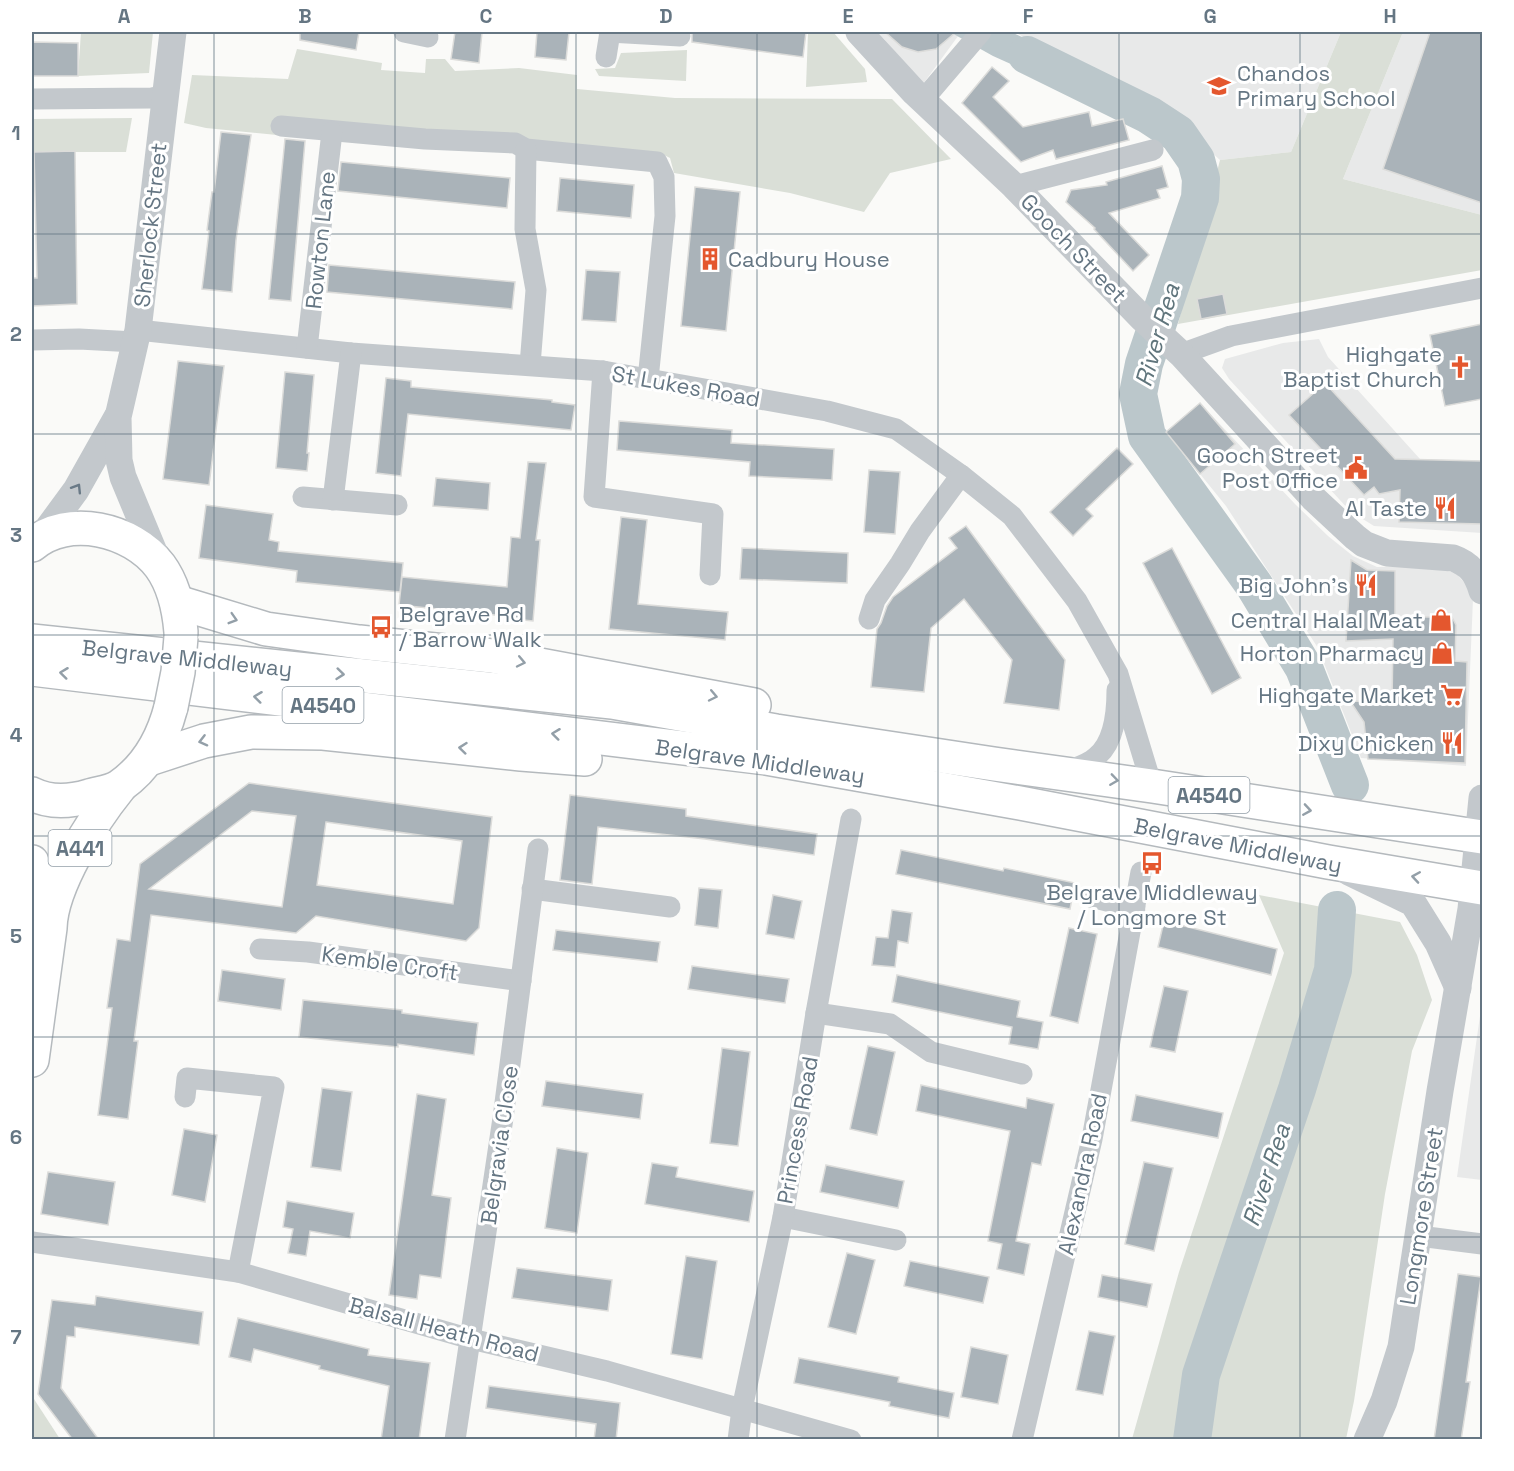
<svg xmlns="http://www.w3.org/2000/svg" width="1514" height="1471" font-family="'Space Grotesk',sans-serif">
  <rect width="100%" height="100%" fill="#fafaf8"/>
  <g fill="#e8e9e9">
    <path d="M878 32H961L923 84Z"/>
    <path d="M1014 32H1341L1291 152 1220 160 1163 108Z"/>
    <path d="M1403 32H1482V215L1343 179Z"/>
    <path d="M1319 339 1328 357 1420 459 1482 461V533L1374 526 1350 511 1229 379 1222 368 1225 359 1283 343Z"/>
    <path d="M1200 403 1295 504 1328 536 1353 556 1377 567 1426 566 1456 573 1467 586 1473 599 1466 766 1361 758 1318 648 1226 506 1166 432Z"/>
    <path d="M1482 1002V1180L1457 1177Z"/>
  </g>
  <g fill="#dadfd7">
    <path d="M81 32H153L149 73 78 76Z"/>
    <path d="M808 32H833L865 69 867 82 806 87Z"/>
    <path d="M1341 32H1403L1343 179 1482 215V270L1178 324 1220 160 1291 152Z"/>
    <path d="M297 49 382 63 381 70 425 73 426 59H445L455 71 519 68 577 75V89L675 98 892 99 951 159 890 173 864 212 790 193 674 173 670 158 660 153 277 135 206 128 184 123 192 75 288 79Z"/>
    <path d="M687 50 686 81 599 76 595 69 615 68 621 53Z"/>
    <path d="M132 118 126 152H32V119Z"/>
    <path d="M1259 895 1400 922 1417 955 1432 1000 1412 1051 1385 1194 1354 1401 1346 1439H1132L1179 1272 1284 953Z"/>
    <path d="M32 1396 60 1439H32Z"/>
  </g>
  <path fill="#bbc7cb" d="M950 32H1011L1079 64 1066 89 993 56Z"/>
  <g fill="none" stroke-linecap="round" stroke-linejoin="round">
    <g stroke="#bbc7cb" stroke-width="38">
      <path d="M1027 55 1149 115 1178 134 1196 160 1201 179 1200 198 1144 364 1138 394 1147 436 1254 585 1304 668 1350 785"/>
      <path d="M1192 1440 1201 1375 1297 1089 1333 970 1337 910"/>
    </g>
  </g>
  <g fill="#aab3b9" stroke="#dcdcda" stroke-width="1.5" fill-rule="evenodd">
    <path d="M300 32H359L356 50 300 40Z"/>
    <path d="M455 32H482L479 63 451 59Z"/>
    <path d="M537 32H569L566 60 535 57Z"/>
    <path d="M692 32H806L803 57 692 42Z"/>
    <path d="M885 32H956L936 49 918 52 902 47Z"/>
    <path d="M1430 32H1482V203L1383 169Z"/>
    <path d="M32 42 78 43V76H32Z"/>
    <path d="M992 67 1009 81 993 97 1023 127 1089 112 1092 126 1123 119 1129 140 1056 159 1053 150 1021 162 962 103Z"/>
    <path d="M221 132 251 135 236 240 232 292 202 289 209 231 207 230 212 192H214Z"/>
    <path d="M285 139 305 141 291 301 269 299Z"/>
    <path d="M75 151 77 304 32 306V278H37L34 152Z"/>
    <path d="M341 162 510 178 507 208 338 191Z"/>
    <path d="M1162 166 1168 187 1157 190 1160 198 1109 213 1149 255 1133 271 1094 229 1095 228 1066 202 1071 190 1107 185 1106 182Z"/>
    <path d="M560 178 634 185 631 218 557 211Z"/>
    <path d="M695 187 740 192 726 331 681 326Z"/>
    <path d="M329 265 515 282 512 309 327 292Z"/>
    <path d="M586 270 620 272 616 322 582 320Z"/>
    <path d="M1223 294 1227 314 1201 319 1197 299Z"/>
    <path d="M1482 324V399L1445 406 1430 335Z"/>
    <path d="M178 361 224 366 209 485 163 479Z"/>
    <path d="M285 372 314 375 307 453H309L307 471 276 468Z"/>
    <path d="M386 378 411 381V387L552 400V402L575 405 571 430 408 414 401 476 376 473Z"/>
    <path d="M1325 383 1395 459 1482 461V524L1399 522 1400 490 1379 494 1374 487 1364 495 1289 415Z"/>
    <path d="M1200 403 1235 444 1200 474 1166 432Z"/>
    <path d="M619 421 732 430 731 443 834 449 832 480 749 476 750 462 617 450Z"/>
    <path d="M1117 448 1133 464 1086 509 1093 516 1073 536 1050 512Z"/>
    <path d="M528 462 546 463 536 540H540L533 621 504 618V616L399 605 402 577 507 587 511 537 520 538Z"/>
    <path d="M869 470 900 472 895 534 864 532Z"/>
    <path d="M436 478 490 483 488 510 433 506Z"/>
    <path d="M206 505 273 514 269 540 279 542 278 551 403 563 400 592 296 582 297 571 199 558Z"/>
    <path d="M621 517 647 520 638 604 728 612 725 640 609 629Z"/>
    <path d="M966 526 1065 660 1059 710 1004 703 1012 660 964 599 931 628 924 692 871 687 877 629 881 623 887 606 893 597 957 548 949 538Z"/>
    <path d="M742 548 848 553 847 583 740 579Z"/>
    <path d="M1172 548 1241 678 1212 694 1143 563Z"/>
    <path d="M1351 560 1367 570 1395 571V617H1452L1456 625 1455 661 1467 662 1465 763 1368 759 1364 722 1350 701 1392 702 1393 639 1346 641Z"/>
    <path d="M249 783 492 817 479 928 466 941 316 916 296 933 151 915 134 1041H138L128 1119 98 1115 112 1008H107L117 939 130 941 140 864ZM252 811 296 816 282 907 149 889ZM326 822 462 841 453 904 317 885Z"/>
    <path d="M570 795 686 809V816L817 834 814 855 705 839 598 827 592 884 560 880Z"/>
    <path d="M901 850 1003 871 1004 868 1075 883 1070 909 896 874Z"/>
    <path d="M699 888 722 890 718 928 695 925Z"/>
    <path d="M773 895 802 901 794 939 766 934Z"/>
    <path d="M892 910 912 913 908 943 898 941 895 967 872 965 876 937 888 938Z"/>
    <path d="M1164 921 1277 949 1271 975 1158 947Z"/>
    <path d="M1069 928 1097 934 1078 1023 1050 1016Z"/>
    <path d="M556 930 660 942 657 962 553 950Z"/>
    <path d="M692 966 789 979 785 1003 688 989Z"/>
    <path d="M222 970 285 979 281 1010 218 1001Z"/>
    <path d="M897 975 1020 1001 1017 1017 1043 1022 1038 1049 1009 1044 1012 1027 892 1002Z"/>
    <path d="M1164 986 1188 991 1175 1052 1150 1047Z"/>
    <path d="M303 1000 402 1010V1013L478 1023 474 1055 398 1044V1047L299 1037Z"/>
    <path d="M868 1046 895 1052 877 1135 850 1129Z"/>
    <path d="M722 1048 750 1052 738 1146 710 1143Z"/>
    <path d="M546 1081 643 1094 640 1119 542 1106Z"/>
    <path d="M921 1085 1026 1108 1027 1098 1054 1104 1041 1165 1032 1163 1016 1241 1030 1244 1024 1275 997 1269 1002 1244 988 1241 1010 1131 916 1111Z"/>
    <path d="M322 1088 352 1092 341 1171 311 1167Z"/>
    <path d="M417 1094 446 1099 432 1195 451 1198 441 1278 420 1275 417 1299 389 1295Z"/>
    <path d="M1136 1095 1223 1113 1218 1138 1131 1121Z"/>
    <path d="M184 1129 217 1135 205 1202 172 1195Z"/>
    <path d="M557 1148 588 1153 577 1233 545 1228Z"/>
    <path d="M1144 1162 1173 1168 1154 1251 1125 1244Z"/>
    <path d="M652 1163 678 1167 676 1177 754 1191 749 1222 645 1204Z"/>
    <path d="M826 1165 904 1181 898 1208 820 1192Z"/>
    <path d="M48 1172 115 1182 108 1225 41 1214Z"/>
    <path d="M287 1201 354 1213 350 1238 310 1231 306 1256 288 1253 293 1229 283 1227Z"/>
    <path d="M847 1253 875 1260 856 1334 828 1327Z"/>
    <path d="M686 1256 717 1261 702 1359 671 1354Z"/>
    <path d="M910 1261 989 1277 983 1303 904 1286Z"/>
    <path d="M517 1268 612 1280 608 1311 512 1298Z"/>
    <path d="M1458 1274 1481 1277 1466 1382H1470L1461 1440H1434Z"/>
    <path d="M1102 1275 1152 1284 1147 1307 1098 1297Z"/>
    <path d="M96 1296 203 1312 199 1345 75 1327V1337L67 1336 61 1388 99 1440H73L38 1394 52 1300 95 1305Z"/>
    <path d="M238 1318 369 1349 368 1355 430 1363 419 1440H381L389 1386 319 1369 320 1366 254 1349 251 1362 229 1357Z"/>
    <path d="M1089 1331 1115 1336 1103 1395 1076 1390Z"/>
    <path d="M971 1347 1008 1355 998 1404 961 1397Z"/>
    <path d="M799 1358 899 1377 898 1382 954 1393 949 1418 889 1406 890 1402 794 1383Z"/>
    <path d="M489 1386 620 1403 616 1440H594L596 1424 486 1408Z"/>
  </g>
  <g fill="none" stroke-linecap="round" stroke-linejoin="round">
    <g stroke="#b5babe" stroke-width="36">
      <g id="primary">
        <path d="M32 545C68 514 132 529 160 566 174 585 179 609 181 632"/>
        <path d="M32 794C50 803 69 802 89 796 99 793 112 792 120 786 147 767 163 738 171 707"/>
        <path d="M32 862 50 915"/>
        <path d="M32 1060 50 928C51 886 93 820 119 788"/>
      </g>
    </g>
    <g stroke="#b4b9bd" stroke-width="36">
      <g id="trunk">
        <path d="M177 602 266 629 359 642 492 656 754 705"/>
        <path d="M32 641 612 702 776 731 994 764 1152 786 1482 837"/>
        <path d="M32 669 766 758 1020 803 1328 862 1482 888"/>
        <path d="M149 759 204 741 251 732 323 733 521 754 585 759"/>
      </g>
    </g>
    <g stroke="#c3c8cc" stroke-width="21">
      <path d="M404 32 428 37"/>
      <path d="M609 32 680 36"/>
      <path d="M606 57 610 32"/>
      <path d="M32 99 152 98 165 96"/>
      <path d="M923 100 981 32"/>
      <path d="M281 126 425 139 515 143 526 149 657 162 664 177 665 216 648 379"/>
      <path d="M526 149 525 229 536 290 530 365"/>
      <path d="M1014 186 1153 150"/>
      <path d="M138 330 351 353 603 371 827 411 896 429 961 475 1012 516 1077 601 1118 674 1152 786"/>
      <path d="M32 340 79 339 135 342"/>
      <path d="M307 348 332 132"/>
      <path d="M1181 354 1231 336 1482 288"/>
      <path d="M603 371 594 497 713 514 710 575"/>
      <path d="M303 497 397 505"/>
      <path d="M333 500 351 353"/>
      <path d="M869 619 875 600 900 564 920 531 961 475"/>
      <path d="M1066 772C1075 768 1089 764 1096 757 1115 742 1117 711 1117 690"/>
      <path d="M532 889 670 907"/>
      <path d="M1091 897 1135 908"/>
      <path d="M260 949 308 952 521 981"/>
      <path d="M816 1013 890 1024 931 1052 1022 1074"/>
      <path d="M185 1097 187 1078 274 1087 238 1272"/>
      <path d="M783 1217 896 1240"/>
      <path d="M1419 1236 1482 1244"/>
      <path d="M32 1242 238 1272 471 1339 607 1371 851 1440"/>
      <path d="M455 1440 503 1118 538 849"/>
      <path d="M738 1440 742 1409 783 1217 816 1013 851 819"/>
      <path d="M1022 1440 1092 1139 1141 872"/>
    </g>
    <g stroke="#c3c8cc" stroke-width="27">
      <path d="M859 32 915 93 1014 186 1142 318 1181 354 1313 498 1355 537 1364 544 1387 553 1453 558C1470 564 1477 574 1482 591"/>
      <path d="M43 535 76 490 117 417"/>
      <path d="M159 564 123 477 119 460 118 417 138 330 173 32"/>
      <path d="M1349 872 1413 903 1438 943 1458 988"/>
      <path d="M1367 1440 1384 1401 1401 1347 1440 1091 1471 909 1482 798"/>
    </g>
    <use href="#primary" stroke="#fff" stroke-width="33"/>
    <use href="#trunk" stroke="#fff" stroke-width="33"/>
    <g stroke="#b5babe" stroke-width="36" stroke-linecap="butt">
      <path id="primary-bridge" d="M171 707 178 672 181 637"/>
    </g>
    <use href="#primary-bridge" stroke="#fff" stroke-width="33"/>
  </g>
  <defs><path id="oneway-chevron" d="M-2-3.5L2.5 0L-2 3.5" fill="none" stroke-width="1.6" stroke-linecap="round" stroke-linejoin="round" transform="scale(1.5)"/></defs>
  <use stroke="#6a7a87" href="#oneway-chevron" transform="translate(77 488) rotate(-58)"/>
  <g stroke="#939fa8">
    <use href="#oneway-chevron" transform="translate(233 619) rotate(17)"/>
    <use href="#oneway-chevron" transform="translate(521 662) rotate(12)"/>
    <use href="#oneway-chevron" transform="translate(64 673) rotate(-173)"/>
    <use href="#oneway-chevron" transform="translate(340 674) rotate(6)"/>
    <use href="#oneway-chevron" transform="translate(713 696) rotate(12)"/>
    <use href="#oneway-chevron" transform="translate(258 697) rotate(-173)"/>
    <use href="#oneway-chevron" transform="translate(556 734) rotate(-173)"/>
    <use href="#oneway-chevron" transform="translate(203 741) rotate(166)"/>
    <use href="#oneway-chevron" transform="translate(463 748) rotate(-174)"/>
    <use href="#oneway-chevron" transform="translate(1114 780) rotate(8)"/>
    <use href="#oneway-chevron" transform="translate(1307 810) rotate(9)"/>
    <use href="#oneway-chevron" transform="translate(1416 877) rotate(-171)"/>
  </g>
  <path fill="none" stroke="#657683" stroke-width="1.5" stroke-opacity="0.55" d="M214 32V1440M395 32V1440M576 32V1440M757 32V1440M938 32V1440M1119 32V1440M1300 32V1440M32 234H1482M32 434H1482M32 635H1482M32 836H1482M32 1037H1482M32 1237H1482"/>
  <defs>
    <g id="school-bare" transform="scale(1.8)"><path d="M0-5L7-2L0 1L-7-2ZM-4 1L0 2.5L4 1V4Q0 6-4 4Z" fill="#e4572e" stroke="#fff" stroke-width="2.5" paint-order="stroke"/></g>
    <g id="building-bare" transform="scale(1.8)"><path d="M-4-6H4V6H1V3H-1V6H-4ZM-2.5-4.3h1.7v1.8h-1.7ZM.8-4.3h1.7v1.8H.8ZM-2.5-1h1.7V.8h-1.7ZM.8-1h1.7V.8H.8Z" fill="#e4572e" stroke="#fff" stroke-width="2.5" paint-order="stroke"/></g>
    <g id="church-bare" transform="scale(1.8)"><path d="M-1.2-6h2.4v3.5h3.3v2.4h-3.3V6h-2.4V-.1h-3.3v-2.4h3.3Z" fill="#e4572e" stroke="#fff" stroke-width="2.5" paint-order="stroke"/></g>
    <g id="civic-bare" transform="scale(1.8)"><path d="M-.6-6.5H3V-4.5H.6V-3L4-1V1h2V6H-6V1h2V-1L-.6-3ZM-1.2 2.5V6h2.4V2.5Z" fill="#e4572e" stroke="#fff" stroke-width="2.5" paint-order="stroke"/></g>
    <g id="restaurant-bare" transform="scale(1.8)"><path d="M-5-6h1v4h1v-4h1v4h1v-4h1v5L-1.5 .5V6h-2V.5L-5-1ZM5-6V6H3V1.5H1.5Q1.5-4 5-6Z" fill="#e4572e" stroke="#fff" stroke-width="2.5" paint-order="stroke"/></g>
    <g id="shop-bare" transform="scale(1.8)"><path d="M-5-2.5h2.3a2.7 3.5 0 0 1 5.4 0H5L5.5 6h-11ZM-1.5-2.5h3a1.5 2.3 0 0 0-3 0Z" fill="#e4572e" stroke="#fff" stroke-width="2.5" paint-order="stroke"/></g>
    <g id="bus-bare" transform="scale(1.8)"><path d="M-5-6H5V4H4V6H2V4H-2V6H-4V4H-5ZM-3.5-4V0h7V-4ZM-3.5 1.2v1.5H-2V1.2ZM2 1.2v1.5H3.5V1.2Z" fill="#e4572e" stroke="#fff" stroke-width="2.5" paint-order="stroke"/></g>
    <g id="supermarket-bare" transform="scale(1.8)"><path d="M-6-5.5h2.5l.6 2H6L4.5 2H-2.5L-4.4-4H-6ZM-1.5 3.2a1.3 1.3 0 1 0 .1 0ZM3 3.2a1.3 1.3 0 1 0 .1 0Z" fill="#e4572e" stroke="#fff" stroke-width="2.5" paint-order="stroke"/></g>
  </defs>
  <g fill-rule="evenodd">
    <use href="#school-bare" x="1219" y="86"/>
    <use href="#building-bare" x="710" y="259"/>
    <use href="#church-bare" x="1460" y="367"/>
    <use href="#civic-bare" x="1356" y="468"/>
    <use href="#restaurant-bare" x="1445" y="508"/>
    <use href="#restaurant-bare" x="1366" y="585"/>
    <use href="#shop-bare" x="1441" y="620"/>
    <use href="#bus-bare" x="381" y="627"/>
    <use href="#shop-bare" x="1442" y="653"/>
    <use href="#supermarket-bare" x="1452" y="695"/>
    <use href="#restaurant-bare" x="1452" y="743"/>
    <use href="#bus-bare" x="1152" y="863"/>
  </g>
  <g text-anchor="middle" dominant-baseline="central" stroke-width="6" stroke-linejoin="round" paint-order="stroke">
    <g fill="#fff" stroke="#939fa8" stroke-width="1.5">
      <rect x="282.5" y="687" width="81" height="36" rx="4.5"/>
      <rect x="1168.5" y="777" width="81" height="36" rx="4.5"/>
      <rect x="48.5" y="830" width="63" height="36" rx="4.5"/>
    </g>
    <g font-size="21" font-weight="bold" fill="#657683">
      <text x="323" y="705">A4540</text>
      <text x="1209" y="795">A4540</text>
      <text x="80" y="848">A441</text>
    </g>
    <g font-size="22" fill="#657683" stroke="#fff" text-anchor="end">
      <text x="1237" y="73" text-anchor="start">Chandos<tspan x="1237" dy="25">Primary School</tspan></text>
      <text x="728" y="259" text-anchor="start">Cadbury House</text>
      <text x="1442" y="354">Highgate<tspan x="1442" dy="25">Baptist Church</tspan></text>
      <text x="1338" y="455">Gooch Street<tspan x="1338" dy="25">Post Office</tspan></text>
      <text x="1427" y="508">Al Taste</text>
      <text x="1348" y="585">Big John's</text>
      <text x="399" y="614" text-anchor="start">Belgrave Rd<tspan x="399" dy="25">/ Barrow Walk</tspan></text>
      <text x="1423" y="620">Central Halal Meat</text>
      <text x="1424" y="653">Horton Pharmacy</text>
      <text x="1434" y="695">Highgate Market</text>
      <text x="1434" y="743">Dixy Chicken</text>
      <text x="1152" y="892" text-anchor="middle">Belgrave Middleway<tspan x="1152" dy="25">/ Longmore St</tspan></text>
    </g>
    <g font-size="22" fill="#657683" stroke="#fff">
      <text transform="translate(150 225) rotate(-84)">Sherlock Street</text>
      <text transform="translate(320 240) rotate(-84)">Rowton Lane</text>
      <text transform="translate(1074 248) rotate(46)">Gooch Street</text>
      <text transform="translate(686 386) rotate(10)">St Lukes Road</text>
      <text transform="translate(187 658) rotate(6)">Belgrave Middleway</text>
      <text transform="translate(760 761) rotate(8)">Belgrave Middleway</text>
      <text transform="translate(1238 845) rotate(11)">Belgrave Middleway</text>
      <text transform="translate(390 963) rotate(8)">Kemble Croft</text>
      <text transform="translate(797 1130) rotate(-80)">Princess Road</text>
      <text transform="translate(499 1145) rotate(-82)">Belgravia Close</text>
      <text transform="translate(1082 1174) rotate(-78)">Alexandra Road</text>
      <text transform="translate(1421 1216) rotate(-81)">Longmore Street</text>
      <text transform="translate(444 1329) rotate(15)">Balsall Heath Road</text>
    </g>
    <g font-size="24" font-style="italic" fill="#60757c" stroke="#fff">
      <text transform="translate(1157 335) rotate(-74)">River Rea</text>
      <text transform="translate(1266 1175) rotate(-72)">River Rea</text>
    </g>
  </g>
  <rect width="1514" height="1471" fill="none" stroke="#ffffff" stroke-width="66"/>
  <rect x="33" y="33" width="1448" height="1405" fill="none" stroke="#657683" stroke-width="2"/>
  <g font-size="20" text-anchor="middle" font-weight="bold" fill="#657683">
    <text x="124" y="23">A</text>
    <text x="305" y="23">B</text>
    <text x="486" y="23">C</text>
    <text x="666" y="23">D</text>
    <text x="848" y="23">E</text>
    <text x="1028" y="23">F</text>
    <text x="1210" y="23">G</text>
    <text x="1390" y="23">H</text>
    <text x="16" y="140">1</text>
    <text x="16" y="341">2</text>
    <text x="16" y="542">3</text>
    <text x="16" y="742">4</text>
    <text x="16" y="943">5</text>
    <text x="16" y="1144">6</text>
    <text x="16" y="1344">7</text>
  </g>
</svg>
